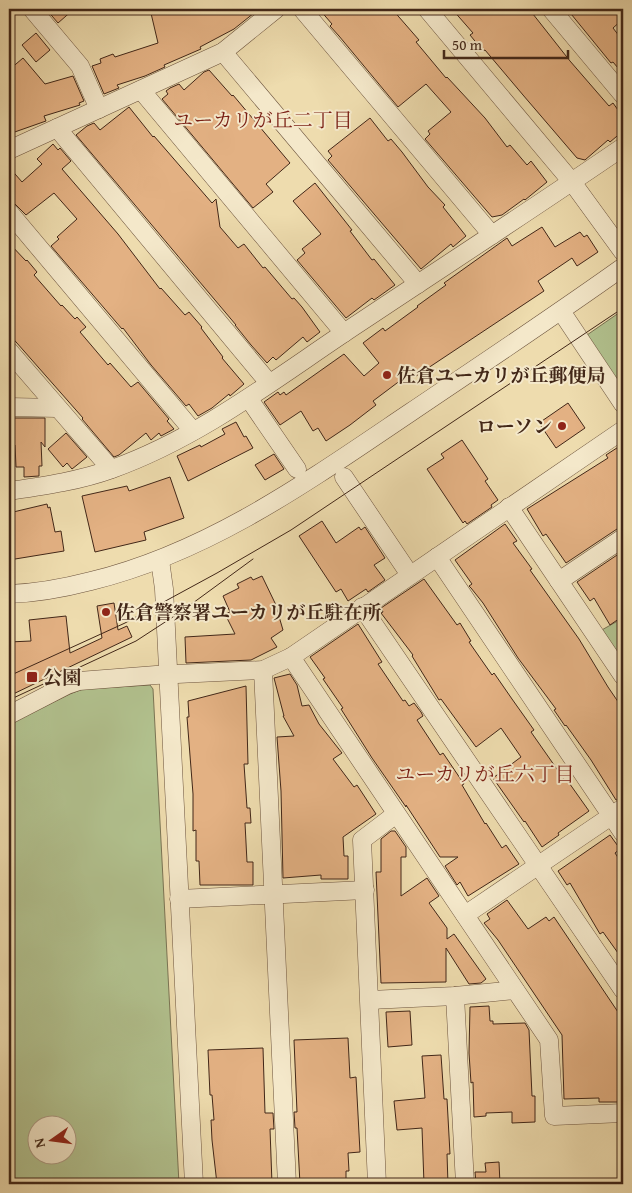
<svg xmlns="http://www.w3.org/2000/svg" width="632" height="1193" font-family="'Gentium Book Plus','Noto Serif JP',serif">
  <rect width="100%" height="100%" fill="#eedcae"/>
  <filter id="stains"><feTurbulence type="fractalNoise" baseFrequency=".004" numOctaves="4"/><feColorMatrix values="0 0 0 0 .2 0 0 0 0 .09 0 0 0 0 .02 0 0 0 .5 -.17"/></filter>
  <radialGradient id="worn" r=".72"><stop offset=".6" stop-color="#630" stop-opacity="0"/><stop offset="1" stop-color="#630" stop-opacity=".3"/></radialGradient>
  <g fill="#b2c28f" stroke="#7a7454" fill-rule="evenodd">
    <path d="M623 310V390L587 335Z"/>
    <path d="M623 618V665L600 631Z"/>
    <path d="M150 685 153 689 179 1184H9V724L70 694 83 689ZM38 1126H68V1156H38Z"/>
  </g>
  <g fill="#e3b183" stroke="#422718">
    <path d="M46 9H74L58 23Z"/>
    <path d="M150 9H259L234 29 200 47 201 49 164 65 165 67 145 76 117 85 119 88 104 94 92 66 101 63 100 59 113 54 115 57 158 43Z"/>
    <path d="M319 9H392L419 40 416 42 446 78 447 77 485 118 507 147 510 145 527 165 531 161 547 182 525 200 524 199 502 215 492 217 425 139 430 134 428 131 451 112 426 84 398 107 339 36 330 26 332 24Z"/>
    <path d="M452 9H529L570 61 609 106 613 103 623 117V131L610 142 608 140 585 160 577 158 523 95 485 50 483 51 470 35 473 33Z"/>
    <path d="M567 9H623V19L613 28 623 41V74L613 62 611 63Z"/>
    <path d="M36 33 50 50 36 62 22 45Z"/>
    <path d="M23 58 45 84 73 76 84 101 79 103 80 105 44 116 46 121 9 134V70Z"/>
    <path d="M209 70 232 96 233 95 290 163 266 184 273 192 253 208 162 99 168 94 166 91 170 88 179 84 184 90 204 72Z"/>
    <path d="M129 107 153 137 154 136 212 203 216 199 220 227 238 248 244 244 263 268 265 267 292 299 294 298 302 307 320 332 307 342 303 337 276 360 273 357 267 363 251 345 235 325H236L76 135 87 126 94 123 100 130Z"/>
    <path d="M370 118 388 141 391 139 402 152 428 187 445 205 443 207 466 236 453 247 451 244 421 269 328 160 332 156 328 151Z"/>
    <path d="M53 144 58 150 60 148 71 161 62 169 118 234 160 289 161 288 185 315 189 312 202 327 201 328 223 357 222 358 244 384 230 396 229 394 212 408 198 416 189 404 186 406 151 365 123 328 122 329 51 246 59 239 57 237 77 219 54 193 26 215 9 198V167L22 182 42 164 37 159Z"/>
    <path d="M315 183 352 230 350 231 372 260 374 259 395 285 374 300 372 298 346 318 297 260 305 253 302 249 321 234 293 201Z"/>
    <path d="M542 227 555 247 580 232 584 237 587 235 598 252 577 266 572 258 538 281 544 291 416 376 413 371 373 401 376 405 350 425 326 441 318 428 313 431 301 411 280 425 264 402 278 392 280 395 284 392 286 395 344 354 364 376 379 363 363 343 383 328 385 331 418 307 417 306 446 285 444 283 507 238 512 246Z"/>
    <path d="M9 243 26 261 27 260 37 272 34 275 61 306 62 305 75 319 77 317 86 327 80 332 108 365 110 363 131 387 138 382 169 419 167 421 174 429 161 436 159 433 151 440 146 433 119 455 114 457 82 419 83 418 9 334Z"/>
    <path d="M568 403 585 428 556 448 539 423Z"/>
    <path d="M9 418H45V447L41 442 42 466H39V476L24 477V467H16L15 445H9Z"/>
    <path d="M236 422 244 437 246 436 253 448 188 481 177 456 200 445 201 447 225 434 222 429Z"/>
    <path d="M66 433 87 457 72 469 67 463 63 467 48 449Z"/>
    <path d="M462 440 488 479 485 481 498 500 491 505 492 507 467 524 465 521 463 523 427 469 444 458 441 454Z"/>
    <path d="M623 444V480L618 483 623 491V528L617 529 566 563 546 534 543 536 527 509 608 458 606 455Z"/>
    <path d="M274 454 284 469 265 480 255 465Z"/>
    <path d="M170 477 184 518 144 532 146 540 95 552 82 496 127 486 129 491Z"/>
    <path d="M47 504 48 508 50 507 55 532 61 531 64 551 9 560V513Z"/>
    <path d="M322 521 336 543 359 527 361 530 365 527 385 558 374 565 385 580 368 592 366 589 348 601 341 589 336 592 299 536Z"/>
    <path d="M505 524 517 541 513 543 532 569 530 570 579 639 608 687 623 709V798L616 800 591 760 566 725 565 726 554 710 556 709 518 658 483 603 471 588 469 586 472 584 455 560Z"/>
    <path d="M623 551V616L610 625 594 598 590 601 577 582Z"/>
    <path d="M262 576 275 603 283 630 271 638 277 647 251 660 186 663 185 637 235 634 225 614 230 612 223 596 239 588 237 584 251 577 253 580Z"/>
    <path d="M424 579 457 625 460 623 471 641 469 642 492 675 494 673 512 699 534 730 531 732 566 782 567 780 589 811 558 833 559 835 542 847 525 821 524 822 493 778 521 757 501 728 476 747 441 699 439 700 412 656 413 655 381 613 383 612 381 608Z"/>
    <path d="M114 603 118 630 127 626 132 637 9 696V642L31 641 29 620 66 616 70 653 102 638 97 606Z"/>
    <path d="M358 624 382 662 378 664 403 701 405 700 409 706 414 703 421 712 423 716 417 720 440 755 443 753 464 784 462 785 485 824 486 823 502 848 506 845 519 864 468 896 460 882 457 885 445 866 458 857H440L406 805V807L372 758 341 709 343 708 323 679 325 678 310 657Z"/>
    <path d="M290 674 297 685 302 706 309 705 319 724 342 753 333 759 354 787 357 785 376 814 343 837 344 856H348V879H321V875L283 878 281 791 277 737 294 736 283 716H284L274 678Z"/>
    <path d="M246 686 248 764H244L247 808H250L251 823H245L247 862H253V885H200L199 861H196V830L193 831V794L187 717H189L188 701Z"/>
    <path d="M391 831H395L406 847V857H401V896L427 878 439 896 429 903 447 928V939L454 934 486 979 481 983 469 984 446 948V982L381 983 376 872H381V839Z"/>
    <path d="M610 835 620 849 615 853 623 865V960L603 932 600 934 570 883 567 885 558 871Z"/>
    <path d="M507 900 528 929 546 917 549 921 554 917 620 1015 621 1060H623L622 1102H599V1098L564 1099 562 1035 498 940 484 923 490 919 487 914Z"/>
    <path d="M489 1006 490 1021H493V1024L525 1023 529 1030 532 1096H535V1122L512 1123V1112L486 1113V1116L474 1117 473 1082 471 1083 469 1053 470 1007Z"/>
    <path d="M410 1011 412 1045 388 1047 386 1012Z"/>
    <path d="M348 1038 350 1078 356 1077 360 1152 348 1153 349 1171H346V1182L300 1184 297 1128H295L294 1112H297L294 1040Z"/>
    <path d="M263 1048 265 1113H273L274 1129H270L272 1184H217L212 1140 211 1120H214L212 1095H210L208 1050Z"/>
    <path d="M441 1055 444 1099H447L450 1154H447L448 1184H424L422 1128 397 1130 394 1101 425 1098 422 1056Z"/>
    <path d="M499 1162 500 1184H476L475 1172H486L485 1163Z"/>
  </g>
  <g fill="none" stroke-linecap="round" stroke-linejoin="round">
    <g stroke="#6d543e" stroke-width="19">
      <g id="minor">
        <path d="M32 9 80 66 99 109"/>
        <path d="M302 9 492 235"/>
        <path d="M427 9 572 182 623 252"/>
        <path d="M551 9 623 95"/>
        <path d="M223 52 418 284"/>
        <path d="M141 90 344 333"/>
        <path d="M57 128 269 383"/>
        <path d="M9 150 223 52 276 9"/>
        <path d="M9 212 193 431"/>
        <path d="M561 311 623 404"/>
        <path d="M9 351 111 469"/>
        <path d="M249 399 297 469"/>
        <path d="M9 407 57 408"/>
        <path d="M344 477 410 575"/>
        <path d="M9 491C43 486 79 481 112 469 204 436 281 374 362 321 449 263 537 206 623 147"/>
        <path d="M509 507 623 676"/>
        <path d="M437 557 623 833"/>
        <path d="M160 560 164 589 194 1184"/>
        <path d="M559 581 623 538"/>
        <path d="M9 594C37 593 64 588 91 581 210 552 310 480 411 412 482 364 553 317 623 267"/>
        <path d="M362 607 623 990"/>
        <path d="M291 657 549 1040 554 1116 623 1113"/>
        <path d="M263 670 287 1184"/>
        <path d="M9 715 67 685 79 681 156 675 263 670 291 657 623 430"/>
        <path d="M179 899 365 890"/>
        <path d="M465 915 623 808"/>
        <path d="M455 996 465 1184"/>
        <path d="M370 1000 455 996 515 990"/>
        <path d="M377 1184 362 840 396 814"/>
      </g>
    </g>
    <use href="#minor" stroke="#f4e8ca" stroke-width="18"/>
    <g stroke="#422718" stroke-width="1">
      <path d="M9 676 125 623 217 573 291 530 623 308"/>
      <path d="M9 700 136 641 182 611 253 559"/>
    </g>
  </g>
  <g fill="#8f2418" stroke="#f4e8ca" stroke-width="2">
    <circle cx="387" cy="375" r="5"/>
    <circle cx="562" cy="426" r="5"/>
    <circle cx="106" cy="612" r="5"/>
    <rect x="26" y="671" width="12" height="12" rx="2.5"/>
  </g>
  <g text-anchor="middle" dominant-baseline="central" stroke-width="4" stroke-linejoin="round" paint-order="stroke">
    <g font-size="19" font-weight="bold" fill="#422718" stroke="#f4e8ca" text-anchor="start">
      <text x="397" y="375">佐倉ユーカリが丘郵便局</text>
      <text x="552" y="426" text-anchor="end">ローソン</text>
      <text x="116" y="612">佐倉警察署ユーカリが丘駐在所</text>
      <text x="43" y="677">公園</text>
    </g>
    <g font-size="20" fill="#7a1f14" stroke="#f4e8ca">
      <text x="263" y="119">ユーカリが丘二丁目</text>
      <text x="485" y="773">ユーカリが丘六丁目</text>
    </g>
  </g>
  <rect width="632" height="1193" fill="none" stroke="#eedcae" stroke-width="30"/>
  <rect x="10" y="10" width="612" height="1173" fill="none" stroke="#422718" stroke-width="2.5"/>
  <rect x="15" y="15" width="602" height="1163" fill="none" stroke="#422718"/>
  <g transform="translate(52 1140) rotate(256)"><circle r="24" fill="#f4e8ca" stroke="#ad9b83"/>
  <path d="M0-4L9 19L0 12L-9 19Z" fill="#8f2418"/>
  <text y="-8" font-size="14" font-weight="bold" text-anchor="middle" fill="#422718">N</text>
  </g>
  <path d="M444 50v8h124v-8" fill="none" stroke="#422718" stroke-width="2.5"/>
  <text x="452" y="50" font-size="15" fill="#422718" stroke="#f4e8ca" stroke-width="4" paint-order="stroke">50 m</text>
  <rect width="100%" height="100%" filter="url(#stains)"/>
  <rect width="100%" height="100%" fill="url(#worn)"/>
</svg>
